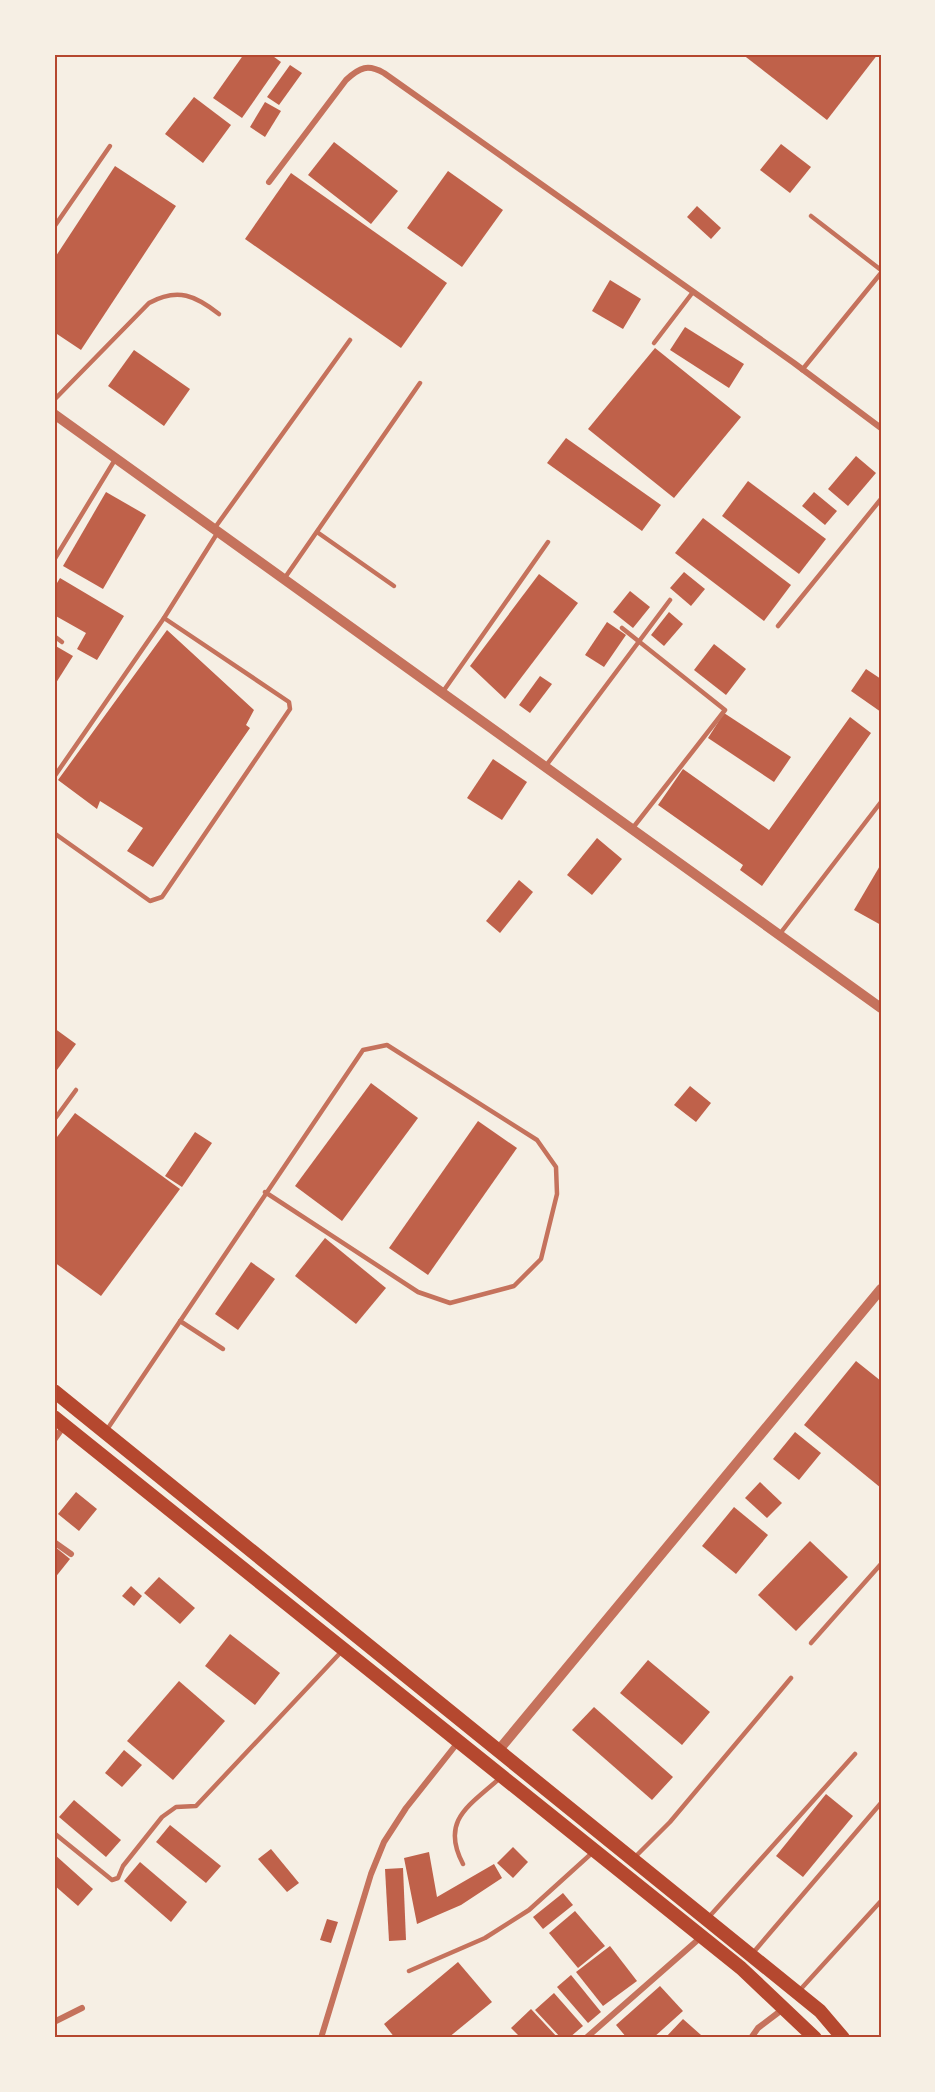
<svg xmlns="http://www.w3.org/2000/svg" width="935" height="2092" font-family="Helvetica,sans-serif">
  <rect width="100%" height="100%" fill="#f6efe4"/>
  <g fill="#bf614a">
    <path d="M244 54H270L281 62 242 118 213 98Z"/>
    <path d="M742 54H878L827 120Z"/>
    <path d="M290 65 302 73 279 105 267 97Z"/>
    <path d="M194 97 231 125 203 163 165 134Z"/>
    <path d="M265 102 281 111 265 137 250 127Z"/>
    <path d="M334 142 398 191 371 224 308 175Z"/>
    <path d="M781 144 811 167 790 193 760 170Z"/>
    <path d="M115 166 176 206 81 350 54 332V259Z"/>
    <path d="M448 171 503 210 462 267 407 228Z"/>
    <path d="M291 173 447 283 401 348 245 239Z"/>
    <path d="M697 206 721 228 711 239 687 217Z"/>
    <path d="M610 280 641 299 623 329 592 311Z"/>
    <path d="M685 327 744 364 729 388 670 350Z"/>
    <path d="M655 348 741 417 674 498 588 429Z"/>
    <path d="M134 350 190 389 164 426 108 386Z"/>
    <path d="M566 438 661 505 642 531 547 463Z"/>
    <path d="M856 456 876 473 848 506 828 489Z"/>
    <path d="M748 481 826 539 799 574 722 516Z"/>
    <path d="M106 492 146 515 103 589 63 566Z"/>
    <path d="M814 492 837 511 825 525 802 506Z"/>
    <path d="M703 518 791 585 764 621 675 553Z"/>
    <path d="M684 572 705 589 691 606 670 588Z"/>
    <path d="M539 574 578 603 505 699 470 666Z"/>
    <path d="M60 578 124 616 97 660 77 649 86 633 54 615V588Z"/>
    <path d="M630 591 650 607 633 628 613 612Z"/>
    <path d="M669 612 683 624 664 646 651 635Z"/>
    <path d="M607 622 626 635 604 667 585 655Z"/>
    <path d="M167 630 254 710 246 725 250 728 153 867 127 851 143 828 100 801 97 809 58 780Z"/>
    <path d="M714 644 746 669 726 695 694 670Z"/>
    <path d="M54 645 73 656 54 686Z"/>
    <path d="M866 669 881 679V712L851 691Z"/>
    <path d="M540 676 552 684 530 713 519 705Z"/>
    <path d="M724 713 791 757 774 782 708 738Z"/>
    <path d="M850 717 871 733 762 886 740 870 743 865 658 805 683 769 769 830Z"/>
    <path d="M493 759 527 782 502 820 467 798Z"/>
    <path d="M597 838 622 859 592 895 567 875Z"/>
    <path d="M881 864V925L854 910Z"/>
    <path d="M519 880 533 892 500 933 486 921Z"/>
    <path d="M54 1028 76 1044 54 1074Z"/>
    <path d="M371 1083 418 1118 342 1221 295 1186Z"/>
    <path d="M690 1086 711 1103 696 1122 674 1105Z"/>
    <path d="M75 1113 180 1189 101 1296 54 1262V1141Z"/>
    <path d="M478 1121 517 1148 428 1275 389 1248Z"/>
    <path d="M195 1132 212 1143 182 1187 165 1176Z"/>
    <path d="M325 1238 386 1288 356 1324 295 1276Z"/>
    <path d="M251 1262 275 1279 238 1330 215 1314Z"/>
    <path d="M856 1361 881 1381V1488L804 1425Z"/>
    <path d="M795 1432 821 1453 799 1480 773 1459Z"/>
    <path d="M760 1482 782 1503 767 1518 745 1498Z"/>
    <path d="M76 1492 97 1509 79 1531 58 1514Z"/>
    <path d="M734 1507 768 1535 736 1574 702 1546Z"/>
    <path d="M810 1541 848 1577 796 1631 758 1595Z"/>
    <path d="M54 1546 70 1559 54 1579Z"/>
    <path d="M159 1577 195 1608 180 1624 144 1593Z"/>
    <path d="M131 1586 142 1596 134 1606 122 1596Z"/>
    <path d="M230 1634 280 1673 255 1705 205 1666Z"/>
    <path d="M648 1660 710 1712 682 1745 620 1693Z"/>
    <path d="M179 1681 225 1721 173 1780 127 1741Z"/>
    <path d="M594 1707 673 1777 652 1800 572 1730Z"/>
    <path d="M124 1750 142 1765 122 1787 105 1773Z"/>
    <path d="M826 1794 853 1816 803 1877 776 1856Z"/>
    <path d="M74 1800 121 1840 106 1857 59 1817Z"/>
    <path d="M170 1825 221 1866 206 1883 156 1842Z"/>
    <path d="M513 1847 528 1862 513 1878 497 1863Z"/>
    <path d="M271 1849 299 1883 287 1892 258 1859Z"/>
    <path d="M429 1852 437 1897 494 1864 502 1878 461 1905 417 1924 404 1858Z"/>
    <path d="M54 1854 93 1889 78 1906 54 1885Z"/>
    <path d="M140 1862 187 1902 171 1922 124 1881Z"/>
    <path d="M403 1868 406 1940 389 1941 385 1869Z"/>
    <path d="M563 1893 573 1905 543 1929 533 1917Z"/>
    <path d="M575 1911 605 1946 578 1968 549 1933Z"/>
    <path d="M327 1919 338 1922 331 1943 320 1940Z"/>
    <path d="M610 1946 637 1981 603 2006 576 1972Z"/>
    <path d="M458 1962 492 2002 448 2038H395L384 2024Z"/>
    <path d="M571 1975 601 2012 588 2023 557 1987Z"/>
    <path d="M660 1986 683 2011 653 2038H627L616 2025Z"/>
    <path d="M554 1993 583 2026 569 2038H561L535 2010Z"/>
    <path d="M531 2009 558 2038H521L511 2028Z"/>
    <path d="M683 2019 701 2035 699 2038H665Z"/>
  </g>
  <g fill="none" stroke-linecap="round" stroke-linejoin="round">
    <g stroke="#c5725c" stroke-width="4.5">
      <path d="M811 216 881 270"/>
      <path d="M54 227 110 146"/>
      <path d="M654 343 693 292"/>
      <path d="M802 370 881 273"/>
      <path d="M54 400 149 303C178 287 196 296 219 314"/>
      <path d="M214 529 350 340"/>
      <path d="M317 532 394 586"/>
      <path d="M54 560 116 458"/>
      <path d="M284 579 420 383"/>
      <path d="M778 626 881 499"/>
      <path d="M622 628 725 710 632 829"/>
      <path d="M54 636 62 642"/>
      <path d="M442 693 548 542"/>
      <path d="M545 767 670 600"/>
      <path d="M54 777 164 618 218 532"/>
      <path d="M54 833 150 901 162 897 290 709 289 702 164 618"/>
      <path d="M779 935 881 802"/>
      <path d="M54 1120 76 1090"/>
      <path d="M180 1321 223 1349"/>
      <path d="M106 1431 363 1050 387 1045 537 1140 556 1167 557 1194 541 1259 514 1286 450 1303 418 1292 265 1192"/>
      <path d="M811 1643 881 1564"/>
      <path d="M54 1833 112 1880 118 1878 123 1866 162 1817 176 1807 196 1806 342 1651"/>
      <path d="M633 1859 670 1822 791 1678"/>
      <path d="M463 1864C440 1820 469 1806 500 1778"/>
      <path d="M708 1918 855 1754"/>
      <path d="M752 1954 881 1803"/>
      <path d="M409 1971 485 1938 529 1910 592 1853"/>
      <path d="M799 1991 881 1901"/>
    </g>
    <g stroke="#c5725c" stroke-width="6">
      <path d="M269 182 346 80C360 67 368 64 384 73L794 363 881 428"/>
      <path d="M54 1440 64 1426"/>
      <path d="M54 1542 71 1554"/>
      <path d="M54 2022 82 2008"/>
      <path d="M321 2038 371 1874 384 1842 406 1808 459 1741"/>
      <path d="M586 2038 700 1938"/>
      <path d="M751 2038 758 2028 783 2009"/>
    </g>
    <g stroke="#c5725c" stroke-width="10">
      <path d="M54 414 881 1008"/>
      <path d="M498 1751 881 1289"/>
    </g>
    <g stroke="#b5482f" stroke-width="14">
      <path d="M54 1391 820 2011 843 2038"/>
      <path d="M54 1417 741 1968 815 2038"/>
    </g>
  </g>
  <rect width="935" height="2092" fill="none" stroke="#f6efe4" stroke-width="111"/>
  <rect x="56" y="56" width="824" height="1980" fill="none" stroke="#b5482f" stroke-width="2"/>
</svg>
